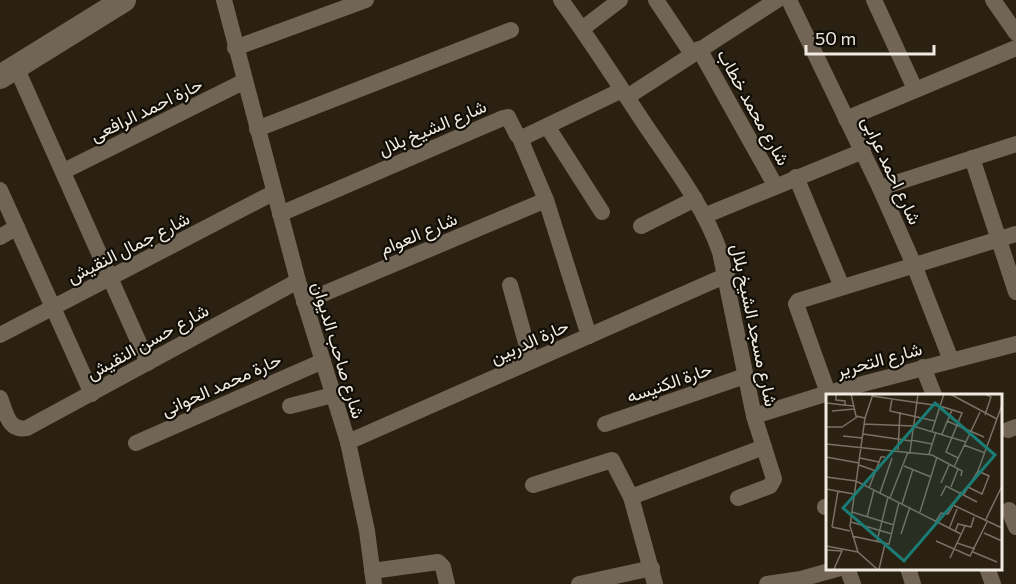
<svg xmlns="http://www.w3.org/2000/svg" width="1016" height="584" font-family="Commissioner,Vazirmatn,sans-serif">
  <rect width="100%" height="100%" fill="#2b2113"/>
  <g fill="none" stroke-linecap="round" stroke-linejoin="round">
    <g stroke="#716555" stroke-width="16">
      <path d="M224 0 298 281 348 442 367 531 374 584"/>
      <path d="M561 0C591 41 618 84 646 126 673 166 704 206 720 252L754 416 774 479 770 486 738 498"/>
      <path d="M656 0 692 54"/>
      <path d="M789 0 880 188 914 265 951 360"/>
      <path d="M874 0 915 89"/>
      <path d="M993 0 1016 33"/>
      <path d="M582 29 620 0"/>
      <path d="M235 48 366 0"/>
      <path d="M699 49 775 185"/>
      <path d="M16 67 148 363"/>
      <path d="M627 97 777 0"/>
      <path d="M846 119 1016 48"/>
      <path d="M547 126 602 212"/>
      <path d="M257 129 511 30"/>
      <path d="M519 136 546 200 589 336"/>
      <path d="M972 158 1016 292"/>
      <path d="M64 171 245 81"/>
      <path d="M796 177 842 287"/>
      <path d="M880 188 1016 144"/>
      <path d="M0 190 92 394"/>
      <path d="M280 214 503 118 508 117 517 135 524 137 622 90"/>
      <path d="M704 216 863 151"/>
      <path d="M641 226 695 199"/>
      <path d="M0 237 17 227"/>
      <path d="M510 285 531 361"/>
      <path d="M304 302 546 200"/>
      <path d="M0 335 273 193"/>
      <path d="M923 367 934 395"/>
      <path d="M828 393 796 304 798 301 1016 234"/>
      <path d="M0 398C6 412 8 432 27 428L298 281"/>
      <path d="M290 406 333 395"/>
      <path d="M754 416 828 393 1016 344"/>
      <path d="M605 424 745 376"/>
      <path d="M1008 430 1016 427"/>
      <path d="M348 442 727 275"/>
      <path d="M136 443 323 361"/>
      <path d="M533 485 612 460 631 497 655 584"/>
      <path d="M631 497 764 447"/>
      <path d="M825 507H827"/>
      <path d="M1009 510 1016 527"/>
      <path d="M847 568 853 584"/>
      <path d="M908 568 913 584"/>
      <path d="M987 568 993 584"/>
      <path d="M372 571 438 562 443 567 447 584"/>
      <path d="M579 584 652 568"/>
      <path d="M767 584 801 579 840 568"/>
    </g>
    <path stroke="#716555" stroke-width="24" d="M0 77 124 0"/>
  </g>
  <g text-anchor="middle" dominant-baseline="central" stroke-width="4.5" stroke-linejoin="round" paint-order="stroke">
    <g font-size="18" fill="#f0eae0" stroke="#100c06">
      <text transform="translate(754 107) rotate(61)">شارع محمد خطاب</text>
      <text transform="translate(146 109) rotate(-26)">حارة احمد الرافعى</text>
      <text transform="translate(432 127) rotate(-23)">شارع الشيخ بلال</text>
      <text transform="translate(892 170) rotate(65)">شارع احمد عرابى</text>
      <text transform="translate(418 233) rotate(-23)">شارع العوام</text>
      <text transform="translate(128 247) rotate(-27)">شارع جمال النقيش</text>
      <text transform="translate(755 325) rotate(78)">شارع مسجد الشيخ بلال</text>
      <text transform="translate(147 341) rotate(-29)">شارع حسن النقيش</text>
      <text transform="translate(529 341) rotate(-24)">حارة الدربين</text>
      <text transform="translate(339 350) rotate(73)">شارع صاحب الديوان</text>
      <text transform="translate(879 359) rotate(-15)">شارع التحرير</text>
      <text transform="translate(669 382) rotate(-19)">حارة الكنيسه</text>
      <text transform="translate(221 384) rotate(-24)">حارة محمد الحوانى</text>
    </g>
  </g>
  <g transform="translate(826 394)">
    <rect width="176" height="176" fill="#2b2113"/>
    <path fill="none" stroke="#7a7165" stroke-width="1.5" d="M10 0V6L19 7V11M25 0 30 22 39 24M47 0 39 24 24 132 32 158 51 175M124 0 171 25M159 0 165 3 159 21M46 2 114 12 136 19 120 58 132 64M66 5 64 17 109 27M0 9 27 12M6 17 28 15M121 27 158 43M38 30 87 32 140 48M0 33H16L31 23M106 37 118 0M37 40 85 47M116 40 126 16M17 42 36 44M85 46 106 50M0 50 106 61 136 77 135 82M138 51 159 59M72 56 74 18M84 58 92 0M103 60 110 38M0 63 33 69M34 64 53 68M33 71 50 77M78 72 105 83M128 73 154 18M0 83 30 87 135 140M115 89 123 71M125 93 132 75M142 93 156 100 163 82 152 77M43 94 55 63H59M0 95 28 100M54 99 66 64M138 100 152 77 176 11M115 102 120 92 151 108M64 104 82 58M76 110 87 75M127 111 176 134M26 118 68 131M94 118 111 63M41 123 48 96M110 127 115 119 122 120 135 98M159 127 176 92M25 128 66 140M6 133 12 97M6 133 24 137M123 135 131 115M129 138 132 130 145 133 148 123M158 139 176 147M75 140 84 113M26 142 63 150 73 108M51 147 62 103M110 147 144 162 161 128M131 149 149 155M0 152 32 158M0 156 16 157 8 175M147 158 171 168M124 164 139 132M53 175 59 150"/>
    <path fill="#1a7c74" fill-opacity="0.15" stroke="#1a7c74" stroke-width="3" d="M109 9 169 61 78 167 17 114Z"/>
    <rect width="176" height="176" fill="none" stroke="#f0eae0" stroke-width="3"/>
  </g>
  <path d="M806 45v9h128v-9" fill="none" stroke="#f0eae0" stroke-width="3"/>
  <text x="815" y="45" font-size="18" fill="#f0eae0" stroke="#100c06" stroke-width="4.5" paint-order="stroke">50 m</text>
</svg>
